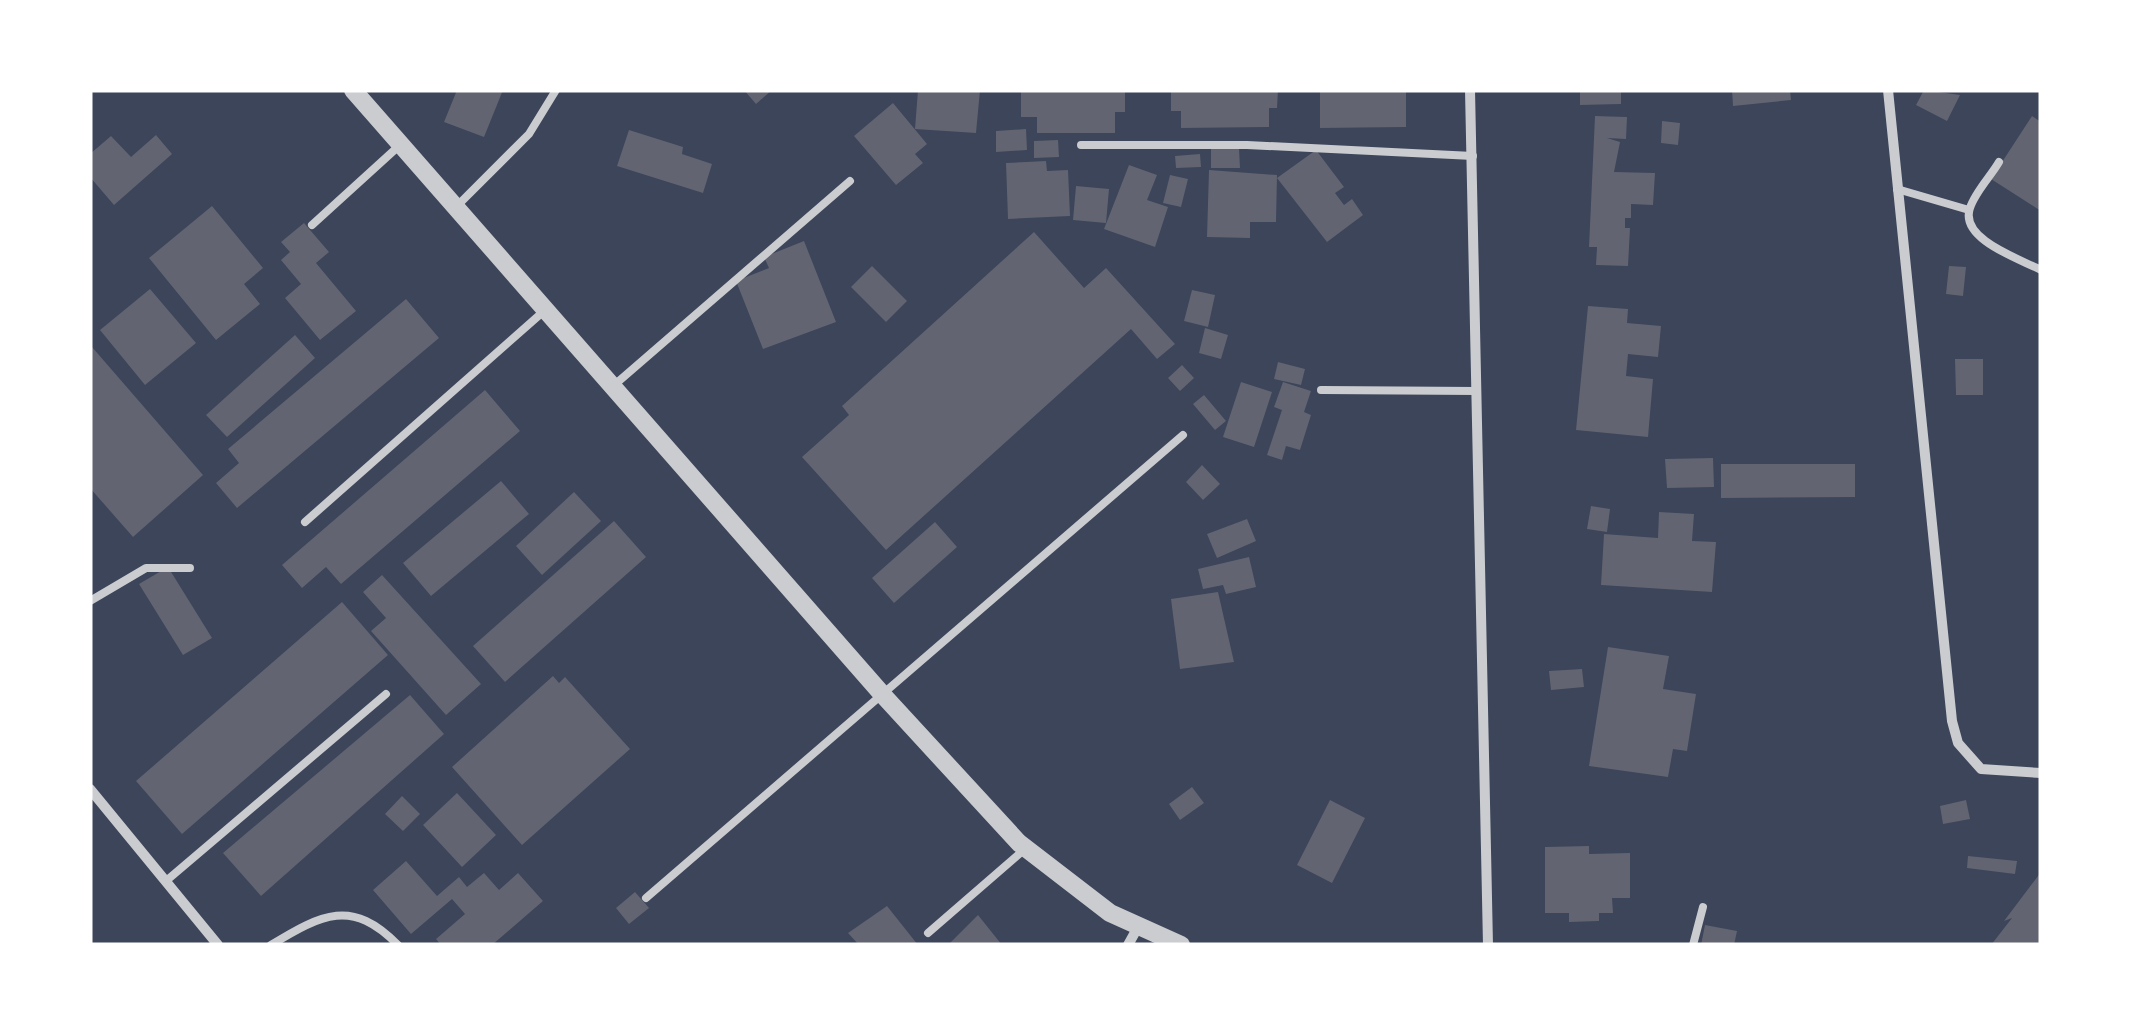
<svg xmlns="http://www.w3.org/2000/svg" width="2131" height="1035" font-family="'Zilla Slab',serif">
  <rect width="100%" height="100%" fill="#2d3142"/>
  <rect fill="#3c4559" x="90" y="90" width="1951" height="855"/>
  <g fill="#626471">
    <path d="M457 90H503L484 137 444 122Z"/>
    <path d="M744 90H772L756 104Z"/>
    <path d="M918 90H980L976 133 915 129Z"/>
    <path d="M1021 90H1125V112H1115V133H1037V117H1021Z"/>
    <path d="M1171 90H1278L1277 108H1269V127L1181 128V111H1171Z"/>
    <path d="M1320 90H1406V127L1320 128Z"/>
    <path d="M1580 90H1621V104L1580 105Z"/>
    <path d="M1732 90H1790L1791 100 1733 106Z"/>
    <path d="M1924 90 1960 95 1947 121 1916 105Z"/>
    <path d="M893 103 927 144 915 154 923 163 896 185 854 136Z"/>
    <path d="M1595 116 1627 117 1626 139 1607 138 1620 142 1614 172 1655 173 1653 205 1631 204V218H1625V228H1630L1628 266 1596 265 1597 247H1589Z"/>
    <path d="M2032 116 2041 122V211L1991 179Z"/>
    <path d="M1662 121 1680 123 1678 145 1661 143Z"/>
    <path d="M1026 129 1027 150 996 152V131Z"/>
    <path d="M629 130 683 147 682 154 712 164 703 193 617 166Z"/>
    <path d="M156 135 172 154 114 205 90 177V154L111 136 131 157Z"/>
    <path d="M1058 140 1059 157 1034 158V141Z"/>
    <path d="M1211 148H1239L1240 168H1211Z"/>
    <path d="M1316 150 1344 187 1335 193 1344 205 1352 199 1363 215 1327 242 1277 178Z"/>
    <path d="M1200 154 1201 167 1176 168 1175 156Z"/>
    <path d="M1046 161 1047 171 1068 170 1070 216 1008 219 1006 163Z"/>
    <path d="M1129 165 1157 175 1147 200 1168 207 1155 247 1104 229Z"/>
    <path d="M1209 170 1277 175 1276 222H1250V238L1207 237Z"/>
    <path d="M1170 175 1188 179 1181 207 1163 203Z"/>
    <path d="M1076 186 1109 189 1106 223 1073 220Z"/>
    <path d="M212 206 263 268 244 284 260 304 216 340 149 258Z"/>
    <path d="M304 223 329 252 316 263 356 311 320 340 285 298 301 284 281 260 290 252 281 242Z"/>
    <path d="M1034 232 1084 288 1106 268 1175 344 1157 359 1131 329 886 550 802 457 849 415 842 406Z"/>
    <path d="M804 241 836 322 763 349 736 281 769 268 764 257Z"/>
    <path d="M872 266 907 301 886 322 851 287Z"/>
    <path d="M1949 266 1966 267 1963 296 1946 294Z"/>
    <path d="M150 289 196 343 145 385 100 330Z"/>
    <path d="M1192 290 1215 295 1208 327 1184 321Z"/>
    <path d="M406 299 439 338 237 508 216 483 239 463 228 449Z"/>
    <path d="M1588 306 1628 309 1627 323 1661 326 1658 357 1628 354 1626 376 1653 379 1648 437 1576 430Z"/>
    <path d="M1205 328 1228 335 1221 359 1199 353Z"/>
    <path d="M295 335 315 358 227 437 206 415Z"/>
    <path d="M92 347 203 475 133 537 90 488Z"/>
    <path d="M1955 359H1983V395H1956Z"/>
    <path d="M1278 362 1305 369 1301 385 1274 379Z"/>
    <path d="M1182 365 1194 378 1180 391 1168 378Z"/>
    <path d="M1241 382 1272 392 1254 447 1223 437Z"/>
    <path d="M1283 382 1311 391 1304 412 1311 415 1300 450 1286 446 1282 460 1267 455 1282 410 1274 407Z"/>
    <path d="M485 390 520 431 341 584 326 567 302 588 282 565Z"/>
    <path d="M1204 395 1226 421 1215 430 1193 404Z"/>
    <path d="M1713 458 1714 487 1667 488 1665 459Z"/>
    <path d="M1721 464H1855V497L1721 498Z"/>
    <path d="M1202 465 1220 484 1203 500 1186 482Z"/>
    <path d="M501 481 529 514 431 596 403 563Z"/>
    <path d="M574 492 601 521 542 575 516 546Z"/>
    <path d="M1591 506 1610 509 1607 532 1587 529Z"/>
    <path d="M1659 512 1694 514 1692 541 1716 542 1712 592 1601 585 1604 534 1658 538Z"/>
    <path d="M1247 519 1256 541 1217 558 1207 534Z"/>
    <path d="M614 521 646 557 505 682 473 646Z"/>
    <path d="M935 522 957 547 894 603 872 578Z"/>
    <path d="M1249 557 1256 587 1226 594 1223 585 1203 589 1198 569Z"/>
    <path d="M168 567 212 638 183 655 139 584Z"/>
    <path d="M382 575 481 684 446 715 371 631 386 618 363 592Z"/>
    <path d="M1218 592 1234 662 1180 669 1171 599Z"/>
    <path d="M342 602 388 655 182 834 136 781Z"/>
    <path d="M1608 647 1669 656 1663 689 1696 694 1687 751 1673 749 1668 777 1589 766Z"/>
    <path d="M1582 669 1584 687 1551 690 1549 671Z"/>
    <path d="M553 676 559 683 565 677 630 749 522 845 452 767Z"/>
    <path d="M410 695 444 734 261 896 223 853Z"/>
    <path d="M1192 787 1204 803 1180 820 1169 804Z"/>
    <path d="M457 793 496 835 462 867 423 825Z"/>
    <path d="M402 796 420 814 403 831 385 814Z"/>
    <path d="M1330 800 1365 818 1332 883 1297 865Z"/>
    <path d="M1966 800 1970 819 1943 824 1940 806Z"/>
    <path d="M1589 846V854L1630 853V898H1612L1613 913H1599V921L1569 922V913H1545V847Z"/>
    <path d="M1968 856 2017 861 2015 874 1967 868Z"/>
    <path d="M406 861 437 896 459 877 467 887 484 873 499 890 518 873 543 901 492 945H441L436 939 465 914 452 899 411 934 373 890Z"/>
    <path d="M2041 872V945H1991L2012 918 2004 921Z"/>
    <path d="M635 892 649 908 629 924 616 908Z"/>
    <path d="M887 906 918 945H859L848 933Z"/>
    <path d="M978 915 1002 945H948Z"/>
    <path d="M1705 925 1737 931 1734 945H1701Z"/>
  </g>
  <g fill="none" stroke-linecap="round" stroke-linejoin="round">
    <g stroke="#caccd0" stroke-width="8">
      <path d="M1081 145H1247L1473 156"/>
      <path d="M1999 162C1991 176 1975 192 1970 208 1959 239 2020 259 2041 270"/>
      <path d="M1897 189 1969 210"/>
      <path d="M455 208 529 134 556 90"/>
      <path d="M312 225 400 145"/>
      <path d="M612 387 850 181"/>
      <path d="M1321 390 1477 391"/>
      <path d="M305 522 544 311"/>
      <path d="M90 601 146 568H190"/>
      <path d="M166 881 386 694"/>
      <path d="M646 898 1183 435"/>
      <path d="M928 933 1026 848"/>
      <path d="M271 945C322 914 352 898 398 945"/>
      <path d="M1693 945 1703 907"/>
    </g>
    <g stroke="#caccd0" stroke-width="10">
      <path d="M1470 90 1488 945"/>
      <path d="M1888 90 1952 721 1958 743 1981 769 2041 773"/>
      <path d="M90 789 218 945"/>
      <path d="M1128 945 1138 927"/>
    </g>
    <path stroke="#caccd0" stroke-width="18" d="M353 90 882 694 1019 843 1110 913 1181 945"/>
  </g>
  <rect width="2131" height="1035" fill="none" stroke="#ffffff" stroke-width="185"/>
</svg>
